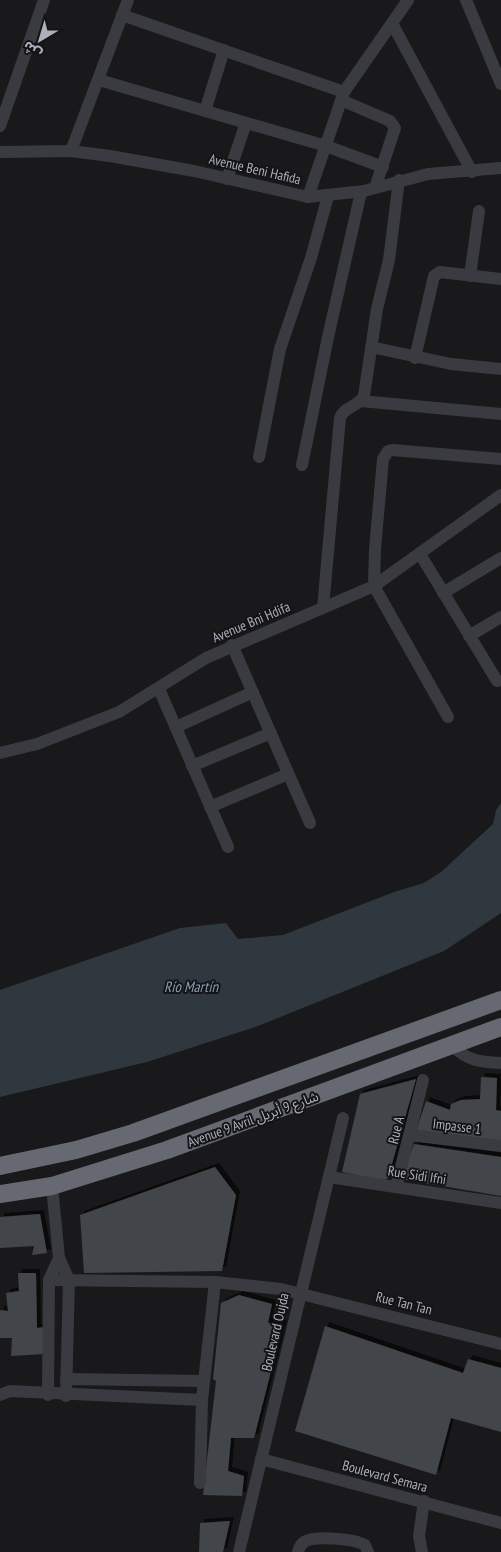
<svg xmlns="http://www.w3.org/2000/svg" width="501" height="1552" font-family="'PT Sans Narrow','Noto Sans Arabic',sans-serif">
  <defs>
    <filter id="shadow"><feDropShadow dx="4" dy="-4" stdDeviation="0" flood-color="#0009"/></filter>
  </defs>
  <rect width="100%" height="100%" fill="#19191b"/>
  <path fill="#2f383f" d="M501 803V913L444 951 258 1026 147 1062 0 1097V990L180 928 226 923 238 939 283 935 394 892 424 883 441 872 493 824 496 810Z"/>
  <g fill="#434448" filter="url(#shadow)">
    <path d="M481 1077 497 1078 496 1110 501 1111V1143L416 1131 426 1101 450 1110 451 1104 461 1100 480 1099Z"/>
    <path d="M416 1079 388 1178 383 1181 342 1172 360 1094Z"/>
    <path d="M414 1144 501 1157V1196L401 1179Z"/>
    <path d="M215 1167 236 1195 222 1271 84 1273 80 1215Z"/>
    <path d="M40 1214 47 1253 32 1255 34 1246 0 1248V1217Z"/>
    <path d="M18 1273H36L37 1328 46 1327 44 1354 11 1356 12 1338H0V1310L8 1311 6 1293 19 1291Z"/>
    <path d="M239 1295 272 1304 268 1323 283 1324 254 1438H231L228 1471 244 1476 242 1496 203 1495 216 1381 213 1379 221 1303Z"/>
    <path d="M325 1326 463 1373 468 1359 501 1368V1432L451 1418 436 1475 295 1431Z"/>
    <path d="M230 1521 223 1552H199L200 1523Z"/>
  </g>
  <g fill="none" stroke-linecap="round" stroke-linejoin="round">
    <g stroke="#3a3b40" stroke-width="12">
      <path d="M466 0 501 84"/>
      <path d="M122 15 344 92"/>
      <path d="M393 25 472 172"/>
      <path d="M99 80 326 146 383 167"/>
      <path d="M341 100 390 121 395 128 375 188"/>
      <path d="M205 111 224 50"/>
      <path d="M0 126 44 0"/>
      <path d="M71 151 128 0"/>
      <path d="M0 152 71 151 110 156 194 171 308 197 364 191 428 174 501 168"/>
      <path d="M227 179 246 123"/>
      <path d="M308 197 344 92 408 0"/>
      <path d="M470 276 479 211"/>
      <path d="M371 347 451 364 501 369"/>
      <path d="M415 358 434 276 440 272 501 279"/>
      <path d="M361 401 501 414"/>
      <path d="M259 457 280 349 311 258 328 196"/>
      <path d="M302 465 328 337 361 192"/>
      <path d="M420 554 497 681"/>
      <path d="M443 593 501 558"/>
      <path d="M323 608 340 418C344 406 357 408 364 396L377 309 389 260 399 180"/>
      <path d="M469 636 501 617"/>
      <path d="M232 645 310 823"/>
      <path d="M159 689 228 847"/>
      <path d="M448 717 374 586 375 549 383 459 388 451 392 450 501 459"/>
      <path d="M176 727 253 692"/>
      <path d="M0 753 37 744 119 712 206 658 374 586 501 495"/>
      <path d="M192 766 271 733"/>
      <path d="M210 807 288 774"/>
      <path d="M453 1046C467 1061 481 1062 501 1063"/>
      <path d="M410 1135 501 1146"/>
      <path d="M329 1177 501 1203"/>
      <path d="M52 1186 59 1258 69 1280 66 1396"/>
      <path d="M396 1187 423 1080"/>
      <path d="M49 1280 215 1282 281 1289 501 1344"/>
      <path d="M66 1379 204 1381"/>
      <path d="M0 1395 10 1391 202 1400"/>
      <path d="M48 1395 49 1280 59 1258"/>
      <path d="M261 1459 501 1523"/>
      <path d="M200 1483 202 1400 215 1282"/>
      <path d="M239 1552 343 1118"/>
      <path d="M298 1552C299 1548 301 1544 304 1542 314 1535 355 1539 365 1545L368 1552"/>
      <path d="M422 1552 419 1536 424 1501"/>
    </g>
    <g stroke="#666971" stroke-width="18">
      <path d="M0 1166 76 1150 133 1133 501 1000"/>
      <path d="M0 1194 52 1186 167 1150 501 1027"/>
    </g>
  </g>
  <g text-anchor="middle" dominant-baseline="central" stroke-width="4" stroke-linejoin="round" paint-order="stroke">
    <g font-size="14" fill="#acb0ba" stroke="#141416">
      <text transform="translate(255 169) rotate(13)">Avenue Beni Hafida</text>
      <text transform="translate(251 622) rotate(-23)">Avenue Bni Hdifa</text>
      <text transform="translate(253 1119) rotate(-20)">Avenue 9 Avril شارع 9 أبريل</text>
      <text transform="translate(457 1126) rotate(7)">Impasse 1</text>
      <text transform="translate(396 1130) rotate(-76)">Rue A</text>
      <text transform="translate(417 1175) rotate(9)">Rue Sidi Ifni</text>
      <text transform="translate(404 1303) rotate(14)">Rue Tan Tan</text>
      <text transform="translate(275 1332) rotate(-77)">Boulevard Oujda</text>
      <text transform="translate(385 1476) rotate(15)">Boulevard Semara</text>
    </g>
    <g font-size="15" font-style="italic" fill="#859eb3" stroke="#141416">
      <text x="191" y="986">Río Martín</text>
    </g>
  </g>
  <g transform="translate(40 40) rotate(218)" stroke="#141416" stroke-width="4" paint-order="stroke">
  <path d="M0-4L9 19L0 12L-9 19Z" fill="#acb0ba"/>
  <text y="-8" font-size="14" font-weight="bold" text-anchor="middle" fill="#acb0ba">ش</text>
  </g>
</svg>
